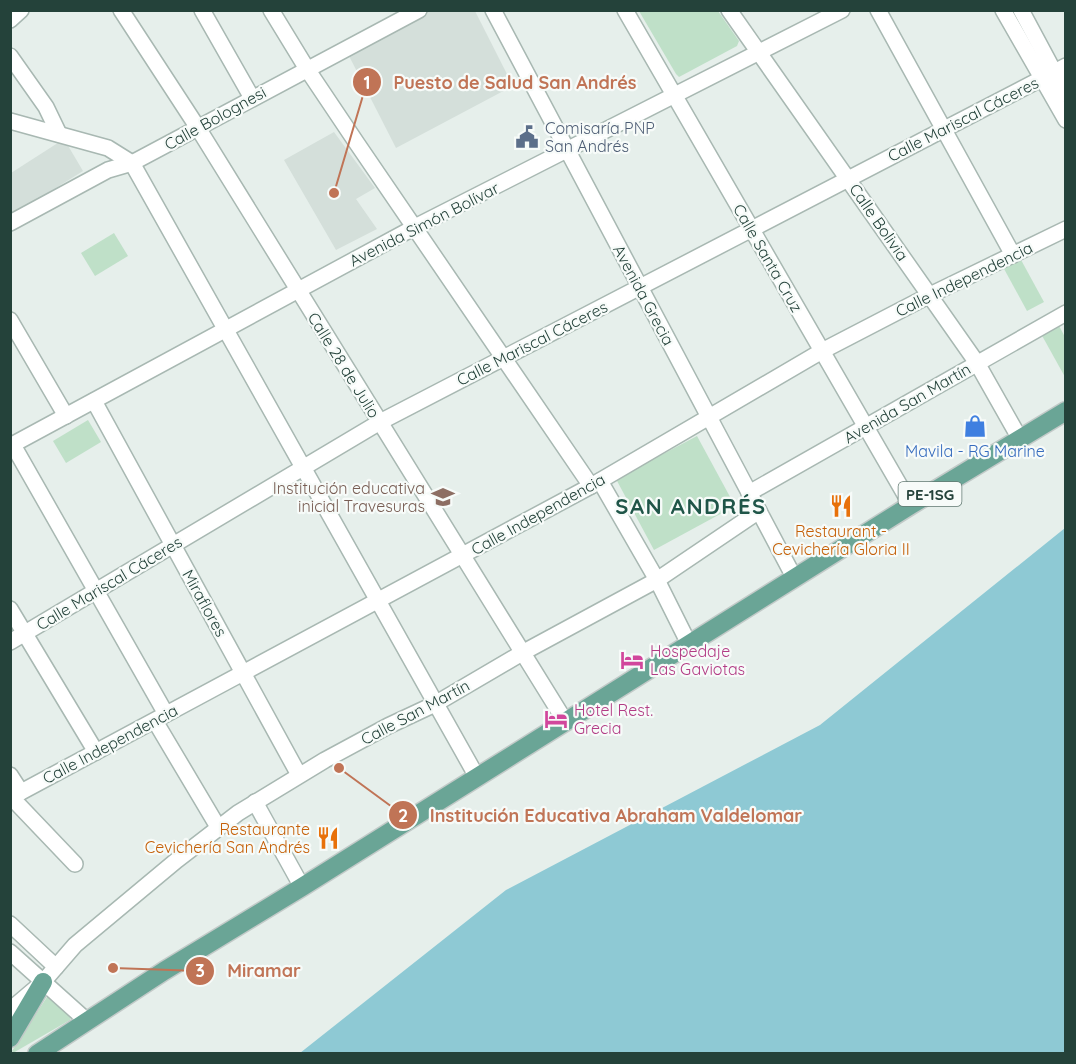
<svg xmlns="http://www.w3.org/2000/svg" width="1076" height="1064" font-family="Quicksand,sans-serif">
  <rect width="100%" height="100%" fill="#e6efeb"/>
  <g fill="#d4dfda">
    <path d="M430 11H475L513 86 396 148 348 54Z"/>
    <path d="M334 132 375 188 356 199 377 229 336 250 284 160Z"/>
    <path d="M64 139 83 171 11 216V173Z"/>
  </g>
  <g fill="#bfe0c8">
    <path d="M639 11H718L739 41 737 46 679 77 676 74Z"/>
    <path d="M114 233 128 256 95 276 81 253Z"/>
    <path d="M1020 258 1044 302 1027 311 1003 267Z"/>
    <path d="M1057 322 1065 337V377L1040 332Z"/>
    <path d="M88 420 101 442 66 463 53 441Z"/>
    <path d="M697 436 735 506 654 550 616 479Z"/>
    <path d="M47 997H52L71 1017 70 1020 13 1053 12 1051Z"/>
  </g>
  <path fill="#8ec9d4" d="M1065 528V1053H300L506 890 820 725Z"/>
  <g fill="none" stroke-linecap="round" stroke-linejoin="round">
    <g stroke="#a8b8b2" stroke-width="18">
      <g id="minor">
        <path d="M121 10 198 128 565 721"/>
        <path d="M202 10 252 98"/>
        <path d="M271 10 307 69 356 142 591 486"/>
        <path d="M493 10 795 579"/>
        <path d="M625 10 911 505"/>
        <path d="M729 10 977 363 1020 439"/>
        <path d="M878 10 1013 255"/>
        <path d="M1003 10 1066 120"/>
        <path d="M1021 10 1066 94"/>
        <path d="M10 20 21 10"/>
        <path d="M10 56 46 107 59 134"/>
        <path d="M10 121 108 148 132 163 477 777"/>
        <path d="M10 223 108 170 132 163 419 10"/>
        <path d="M10 320 66 416"/>
        <path d="M94 401 299 775"/>
        <path d="M13 445 166 714"/>
        <path d="M10 446 415 227 842 10"/>
        <path d="M600 481 657 580 689 644"/>
        <path d="M749 493 1066 313"/>
        <path d="M10 609 96 752"/>
        <path d="M10 642 380 422 1066 66"/>
        <path d="M155 721 218 827"/>
        <path d="M10 775 21 792"/>
        <path d="M10 798 591 486 822 351 930 295 1066 229"/>
        <path d="M12 798 75 864"/>
        <path d="M255 802 302 887"/>
        <path d="M10 924 56 967"/>
        <path d="M10 952 87 1021"/>
        <path d="M10 1010 43 982 75 945 177 860 238 813 325 760 388 726 435 704 522 653 657 580 759 511"/>
      </g>
    </g>
    <g stroke="#c2cac8" stroke-width="21">
      <g id="major">
        <path d="M10 1038 43 982"/>
        <path d="M37 1054 164 971 302 887 911 505 1066 411"/>
      </g>
    </g>
    <use href="#minor" stroke="#fff" stroke-width="15"/>
    <use href="#major" stroke="#6aa596" stroke-width="18"/>
  </g>
  <defs>
    <g id="civic-bare" transform="scale(1.8)"><path d="M-.6-6.5H3V-4.5H.6V-3L4-1V1h2V6H-6V1h2V-1L-.6-3ZM-1.2 2.5V6h2.4V2.5Z" fill="#5c6f8a" stroke="#f7fbf9" stroke-width="2.5" paint-order="stroke"/></g>
    <g id="shop-bare" transform="scale(1.8)"><path d="M-5-2.5h2.3a2.7 3.5 0 0 1 5.4 0H5L5.5 6h-11ZM-1.5-2.5h3a1.5 2.3 0 0 0-3 0Z" fill="#3f7fe0" stroke="#f7fbf9" stroke-width="2.5" paint-order="stroke"/></g>
    <g id="school-bare" transform="scale(1.8)"><path d="M0-5L7-2L0 1L-7-2ZM-4 1L0 2.5L4 1V4Q0 6-4 4Z" fill="#8d6e63" stroke="#f7fbf9" stroke-width="2.5" paint-order="stroke"/></g>
    <g id="restaurant-bare" transform="scale(1.8)"><path d="M-5-6h1v4h1v-4h1v4h1v-4h1v5L-1.5 .5V6h-2V.5L-5-1ZM5-6V6H3V1.5H1.5Q1.5-4 5-6Z" fill="#e8710a" stroke="#f7fbf9" stroke-width="2.5" paint-order="stroke"/></g>
    <g id="hotel-bare" transform="scale(1.8)"><path d="M-6-4.5h1.5V1H6V5H4.5V3h-9V5H-6ZM-4 0a1.8 1.8 0 1 1 3.6 0ZM.5 0V-2.5h3Q6-2.5 6 0Z" fill="#d1479c" stroke="#f7fbf9" stroke-width="2.5" paint-order="stroke"/></g>
  </defs>
  <g fill-rule="evenodd">
    <use href="#civic-bare" x="527" y="137"/>
    <use href="#shop-bare" x="975" y="426"/>
    <use href="#school-bare" x="443" y="497"/>
    <use href="#restaurant-bare" x="841" y="506"/>
    <use href="#hotel-bare" x="632" y="660"/>
    <use href="#hotel-bare" x="556" y="719"/>
    <use href="#restaurant-bare" x="328" y="838"/>
  </g>
  <g text-anchor="middle" dominant-baseline="central" stroke-width="4.5" stroke-linejoin="round" paint-order="stroke">
    <rect fill="#f7fbf9" stroke="#637a73" stroke-width="1.5" x="898.5" y="482" width="63" height="24" rx="4.5"/>
    <g font-size="15" font-weight="bold" fill="#24423a">
      <text x="930" y="494">PE-1SG</text>
    </g>
    <g font-size="16" fill="#24423a" stroke="#f7fbf9">
      <text transform="translate(215 118) rotate(-29)">Calle Bolognesi</text>
      <text transform="translate(963 119) rotate(-27)">Calle Mariscal Cáceres</text>
      <text transform="translate(879 222) rotate(55)">Calle Bolivia</text>
      <text transform="translate(424 224) rotate(-27)">Avenida Simón Bolívar</text>
      <text transform="translate(768 258) rotate(60)">Calle Santa Cruz</text>
      <text transform="translate(964 279) rotate(-26)">Calle Independencia</text>
      <text transform="translate(644 295) rotate(62)">Avenida Grecia</text>
      <text transform="translate(532 343) rotate(-27)">Calle Mariscal Cáceres</text>
      <text transform="translate(344 365) rotate(58)">Calle 28 de Julio</text>
      <text transform="translate(907 403) rotate(-30)">Avenida San Martín</text>
      <text transform="translate(538 514) rotate(-29)">Calle Independencia</text>
      <text transform="translate(109 583) rotate(-31)">Calle Mariscal Cáceres</text>
      <text transform="translate(205 603) rotate(61)">Miraflores</text>
      <text transform="translate(415 712) rotate(-28)">Calle San Martín</text>
      <text transform="translate(110 744) rotate(-28)">Calle Independencia</text>
    </g>
    <g font-size="16" fill="#4e5e75" stroke="#f7fbf9" text-anchor="start">
      <text x="545" y="128">Comisaría PNP<tspan x="545" dy="18">San Andrés</tspan></text>
    </g>
    <g font-size="16" fill="#366cbe" stroke="#f7fbf9">
      <text x="975" y="451">Mavila - RG Marine</text>
    </g>
    <g font-size="16" fill="#785e54" stroke="#f7fbf9" text-anchor="end">
      <text x="425" y="488">Institución educativa<tspan x="425" dy="18">inicial Travesuras</tspan></text>
    </g>
    <g font-size="16" fill="#c56008" stroke="#f7fbf9">
      <text x="841" y="531">Restaurant -<tspan x="841" dy="18">Cevichería Gloria II</tspan></text>
      <text x="310" y="829" text-anchor="end">Restaurante<tspan x="310" dy="18">Cevichería San Andrés</tspan></text>
    </g>
    <g font-size="16" fill="#b23c85" stroke="#f7fbf9" text-anchor="start">
      <text x="650" y="651">Hospedaje<tspan x="650" dy="18">Las Gaviotas</tspan></text>
      <text x="574" y="710">Hotel Rest.<tspan x="574" dy="18">Grecia</tspan></text>
    </g>
    <g font-size="22" font-weight="bold" letter-spacing="1.5" fill="#1f5548" stroke="#f7fbf9">
      <text x="691" y="506">SAN ANDRÉS</text>
    </g>
  </g>
  <path fill="none" stroke="#c07456" stroke-width="2" d="M334 193L367 82M339 768L403 815M113 968L200 971"/>
  <g fill="#c07456" stroke="#f7fbf9" stroke-width="2">
    <circle cx="334" cy="193" r="6"/>
    <circle cx="339" cy="768" r="6"/>
    <circle cx="113" cy="968" r="6"/>
    <circle cx="367" cy="82" r="15"/>
    <circle cx="403" cy="815" r="15"/>
    <circle cx="200" cy="971" r="15"/>
  </g>
  <g font-size="18" text-anchor="middle" font-weight="bold" fill="#fff">
    <text x="367" y="89">1</text>
    <text x="403" y="822">2</text>
    <text x="200" y="977">3</text>
  </g>
  <g font-size="18" text-anchor="middle" font-weight="bold" fill="#c07456" stroke="#f7fbf9" stroke-width="4.5" stroke-linejoin="round" paint-order="stroke">
    <text x="515" y="89">Puesto de Salud San Andrés</text>
    <text x="616" y="822">Institución Educativa Abraham Valdelomar</text>
    <text x="264" y="977">Miramar</text>
  </g>
  <rect width="1076" height="1064" fill="none" stroke="#24423a" stroke-width="24"/>
</svg>
